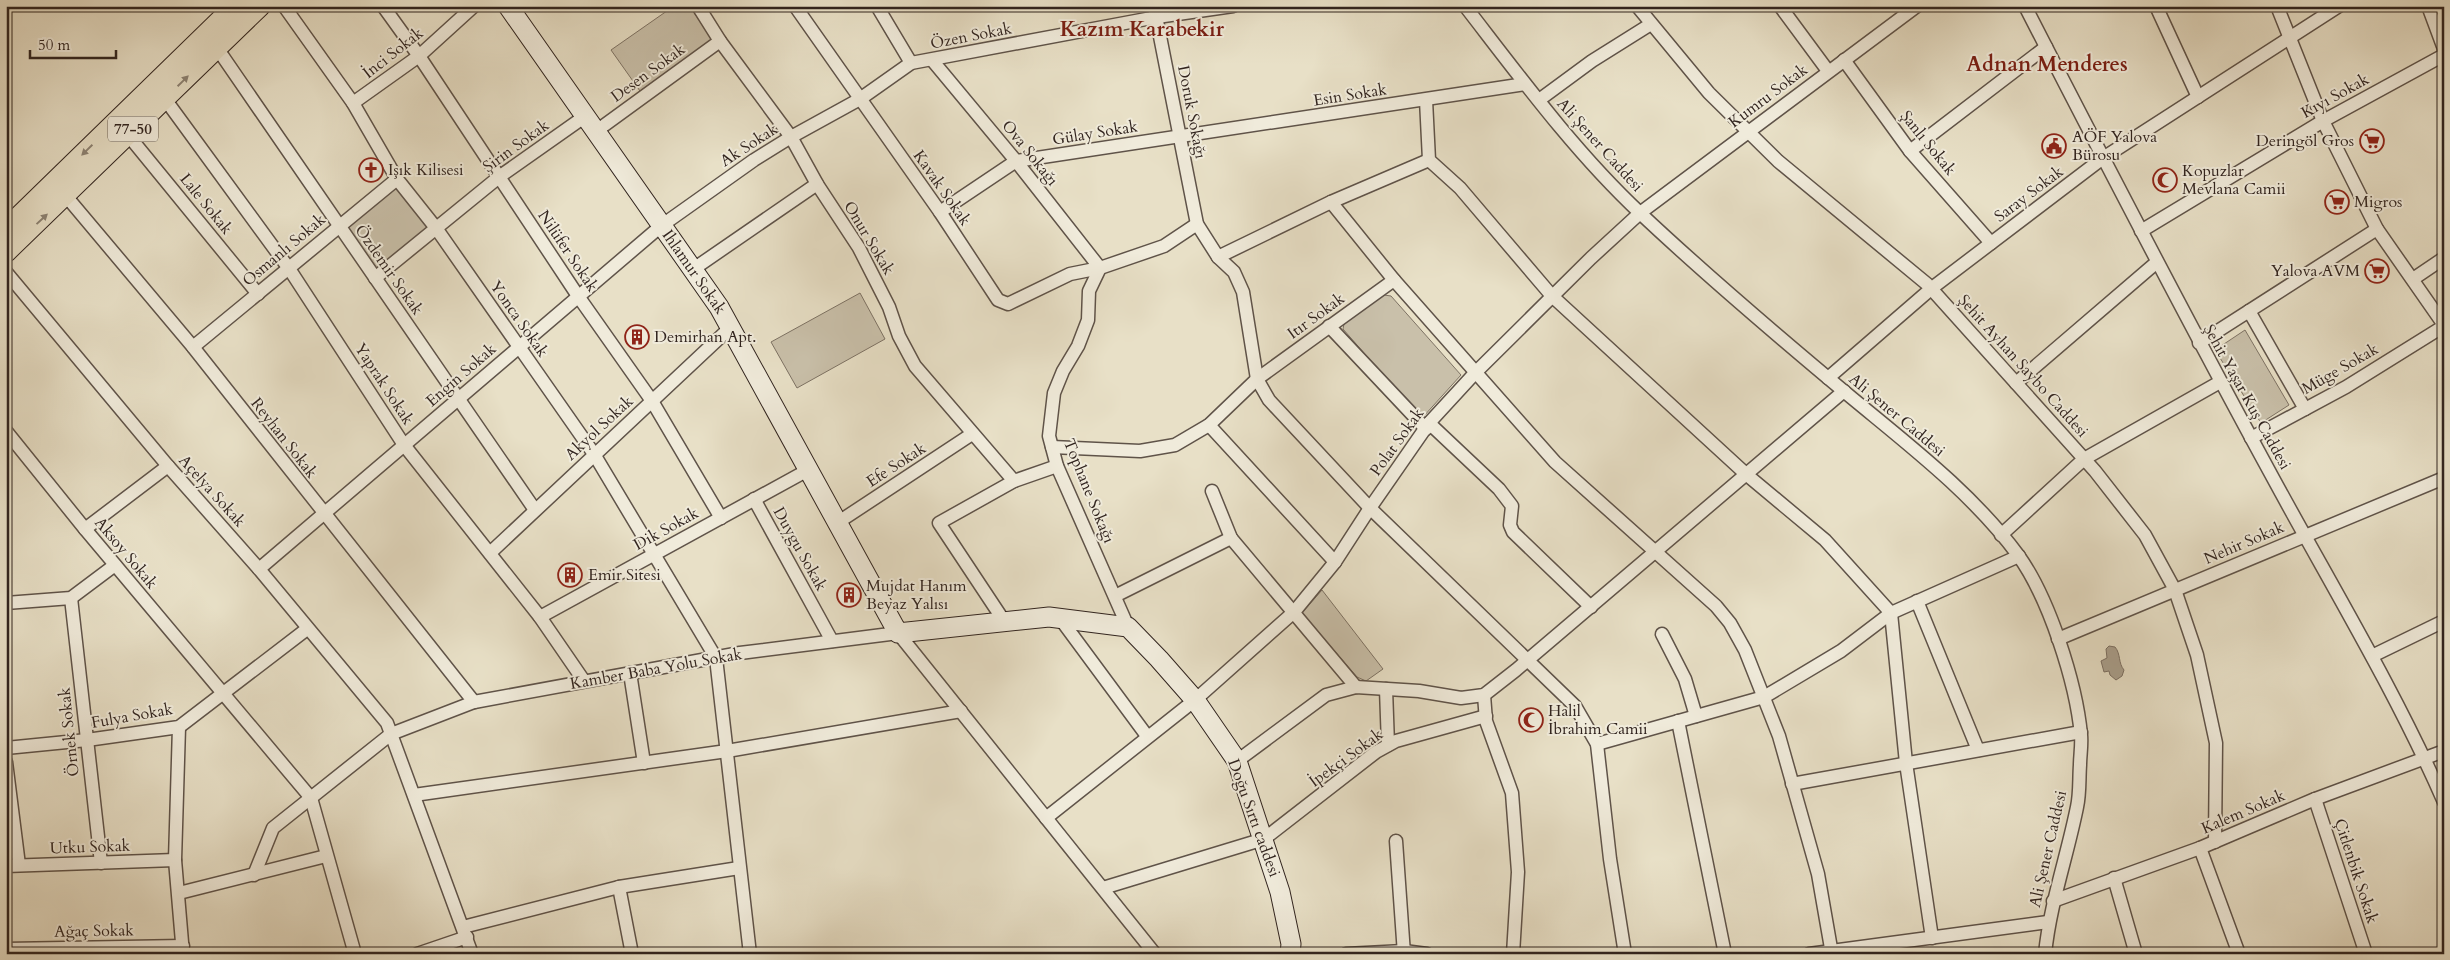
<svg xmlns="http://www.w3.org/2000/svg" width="2450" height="960" font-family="Cardo,serif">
  <rect width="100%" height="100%" fill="#e8e0c7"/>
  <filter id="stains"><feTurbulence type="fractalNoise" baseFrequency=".004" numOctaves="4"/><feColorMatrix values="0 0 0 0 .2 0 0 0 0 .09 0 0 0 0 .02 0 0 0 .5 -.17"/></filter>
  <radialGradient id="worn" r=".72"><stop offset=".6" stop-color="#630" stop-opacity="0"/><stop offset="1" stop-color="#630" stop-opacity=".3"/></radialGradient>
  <g fill="#c9c0aa" stroke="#7d7264">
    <path d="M674 6H689L713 39 640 91 611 50Z"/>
    <path d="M396 183 432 228 378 273 344 226Z"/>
    <path d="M860 293 885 339 797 388 771 342Z"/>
    <path d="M1384 295 1391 296 1461 375 1423 417 1419 416 1343 329 1344 324 1379 296Z"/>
    <path d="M2245 330 2289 405 2261 423 2215 350Z"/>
    <path d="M1322 590 1383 669 1366 681 1357 677 1302 613Z"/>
  </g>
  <path fill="#aaa08e" stroke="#7a6e62" d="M2109 646 2115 647C2121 654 2118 663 2124 670L2122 676 2116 680 2110 675 2109 671 2104 672 2101 661 2107 658 2106 649Z"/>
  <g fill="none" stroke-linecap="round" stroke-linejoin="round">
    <g stroke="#5f5349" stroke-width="15">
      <g id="street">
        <path d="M284 6 353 103 397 179 436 228 594 454 716 658 750 954"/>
        <path d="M383 6 419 56 578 296 652 401 721 518"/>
        <path d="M698 6 720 41 791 137 817 184 859 248 889 307 899 336 915 366 1014 481"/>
        <path d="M795 6 940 212 998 300 1008 304 1070 274 1100 268 1016 161 932 60"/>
        <path d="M877 6 911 63"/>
        <path d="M1154 6 1197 224 1218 257 1234 272 1243 292 1257 379 1269 400 1370 508 1575 706 1597 744 1610 859 1625 954"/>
        <path d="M1465 6C1520 77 1574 151 1640 213 1708 277 1780 338 1852 398 1910 446 1973 494 2018 555 2049 598 2076 682 2081 735 2082 745 2080 756 2080 765 2079 779 2080 794 2077 807 2067 857 2050 904 2045 954"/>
        <path d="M1637 6 1709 93 1778 161 1927 284 2095 471 2145 535 2175 590 2197 655 2216 743 2215 842"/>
        <path d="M1780 6 1828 71"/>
        <path d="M2025 6C2106 164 2188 322 2273 478 2331 585 2395 690 2444 802"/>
        <path d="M2156 6 2198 97"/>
        <path d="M2277 6 2323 121 2377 229 2444 325"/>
        <path d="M2428 6 2444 49"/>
        <path d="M217 48 535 510"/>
        <path d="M1844 60 1910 151 1991 243"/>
        <path d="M165 99 290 270 404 445 540 617 584 681"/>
        <path d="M1426 100 1429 160 1460 188 1552 296 1747 475 1825 540 1891 613 1906 763 1932 938"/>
        <path d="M1539 100 1592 61 1651 24"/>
        <path d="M353 103 419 56 474 6"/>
        <path d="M595 132 720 41"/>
        <path d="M128 135 258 294"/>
        <path d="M1910 151 2046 47"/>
        <path d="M66 196 193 347 474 702"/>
        <path d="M1331 202 1394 280 1555 462 1716 606 1730 623 1745 650 1779 736 1818 874 1832 954"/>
        <path d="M940 212 1016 161 1525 84"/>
        <path d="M2141 231 2323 121 2444 55"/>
        <path d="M1218 257 1331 202 1429 160"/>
        <path d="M692 270 817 184"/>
        <path d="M6 272 168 466 259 569 387 723 472 954"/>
        <path d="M375 278 499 177 584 117"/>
        <path d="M2413 279 2444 258"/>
        <path d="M2249 311 2305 409"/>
        <path d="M1329 326 1426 429"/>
        <path d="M2199 343 2377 229"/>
        <path d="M193 347 397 179"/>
        <path d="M1828 378 1932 288 2103 158 2339 6"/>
        <path d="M2016 383 2157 262"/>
        <path d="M1429 423 1499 489 1512 506 1510 525 1513 532 1591 607"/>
        <path d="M1209 425 1335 562"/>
        <path d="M6 431 85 529 311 798 355 954"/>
        <path d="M2251 438 2346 387 2444 326"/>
        <path d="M1052 447 1140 451 1175 445 1209 425 1257 379 1394 280"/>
        <path d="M1212 491 1231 538 1356 687"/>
        <path d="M754 499 832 641"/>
        <path d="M837 523 972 434"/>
        <path d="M85 529 168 466"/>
        <path d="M2001 535 2084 459 2220 382"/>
        <path d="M490 553 731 327"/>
        <path d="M259 569 661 226 754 160 791 137 860 99 911 63 1157 17 1233 6"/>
        <path d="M1115 596 1231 538"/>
        <path d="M71 598 101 863"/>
        <path d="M1917 601 1978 750"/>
        <path d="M6 603 71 598 115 565"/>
        <path d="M540 617 808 470"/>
        <path d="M1059 617 1147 736"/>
        <path d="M1004 621 939 523 1014 481 1057 466"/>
        <path d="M1128 627 1057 466 1049 436 1054 393 1063 371 1078 346 1088 320 1089 291 1100 268 1164 246 1197 224"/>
        <path d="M1662 634 1685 679 1696 716"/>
        <path d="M2058 639 2444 478"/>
        <path d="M2372 656 2444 621"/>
        <path d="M630 673 644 763"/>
        <path d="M1386 689 1388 745"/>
        <path d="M1484 695 1486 721 1512 793 1518 872 1513 954"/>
        <path d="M1678 721 1725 954"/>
        <path d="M179 727 175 860 183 954"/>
        <path d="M1597 744 1764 697 1841 651 1891 613 2019 556"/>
        <path d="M6 748 87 740 179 727 307 629"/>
        <path d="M1237 761 1326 695 1356 687 1419 691 1461 698 1484 695 1516 670 1844 391"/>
        <path d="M6 762 19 865"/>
        <path d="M1792 784 2081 732"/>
        <path d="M414 795 727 751 961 711"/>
        <path d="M2315 799 2366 954"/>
        <path d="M1046 818 1195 700 1294 612 1335 562 1370 508 1429 423 1475 373 1591 258 1640 213 1917 6"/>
        <path d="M1396 841 1404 954"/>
        <path d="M2200 848 2239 954"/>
        <path d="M6 866 175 860"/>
        <path d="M254 875 273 828 391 734 474 702 740 653 898 633 1155 954"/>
        <path d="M2114 878 2136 954"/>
        <path d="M619 887 632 954"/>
        <path d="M1103 888 1264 839 1376 752 1396 741 1486 716"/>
        <path d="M179 893 326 856"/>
        <path d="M2053 901 2200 848 2315 799 2444 751"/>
        <path d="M463 927 619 887 739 868"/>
        <path d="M6 949 183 946"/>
        <path d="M417 954 467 937"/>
        <path d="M1346 954 1404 951 1427 954"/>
        <path d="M1809 954 2048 922"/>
      </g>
    </g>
    <g stroke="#31241f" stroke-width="21">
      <path id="secondary" d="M508 6 719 307 898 633 1049 617 1128 627 1159 659 1195 700 1237 761 1280 892 1291 944 1290 954"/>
    </g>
    <g stroke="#31241f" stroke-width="22">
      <g id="primary">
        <path d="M6 229 235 6"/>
        <path d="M6 252 260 6"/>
      </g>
    </g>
    <use href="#street" stroke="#f0ebdb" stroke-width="12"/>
    <use href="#secondary" stroke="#f0ebdb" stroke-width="19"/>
    <use href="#primary" stroke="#e8e0c7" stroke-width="20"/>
  </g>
  <defs><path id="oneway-solid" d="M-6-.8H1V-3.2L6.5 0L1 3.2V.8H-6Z" transform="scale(1.25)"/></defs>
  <g fill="#8c8273">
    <use href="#oneway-solid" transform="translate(183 81) rotate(-44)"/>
    <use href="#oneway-solid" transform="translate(87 150) rotate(136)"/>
    <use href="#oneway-solid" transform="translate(42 219) rotate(-43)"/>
  </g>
  <defs>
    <g id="supermarket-ring" transform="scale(1.25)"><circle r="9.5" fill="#f0ebdb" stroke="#8f2418" stroke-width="1.5"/><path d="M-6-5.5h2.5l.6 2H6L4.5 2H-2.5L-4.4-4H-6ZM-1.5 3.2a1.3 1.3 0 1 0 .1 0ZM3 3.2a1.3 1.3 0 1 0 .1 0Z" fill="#8f2418"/></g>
    <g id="civic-ring" transform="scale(1.25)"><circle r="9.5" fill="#f0ebdb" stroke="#8f2418" stroke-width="1.5"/><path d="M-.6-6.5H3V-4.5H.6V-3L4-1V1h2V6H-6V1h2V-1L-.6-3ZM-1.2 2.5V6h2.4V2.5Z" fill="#8f2418"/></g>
    <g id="church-ring" transform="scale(1.25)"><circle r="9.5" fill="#f0ebdb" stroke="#8f2418" stroke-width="1.5"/><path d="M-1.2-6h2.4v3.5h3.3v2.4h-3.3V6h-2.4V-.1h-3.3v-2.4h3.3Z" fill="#8f2418"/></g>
    <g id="mosque-ring" transform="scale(1.25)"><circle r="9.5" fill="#f0ebdb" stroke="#8f2418" stroke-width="1.5"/><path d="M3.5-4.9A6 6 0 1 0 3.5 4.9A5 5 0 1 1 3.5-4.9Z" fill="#8f2418"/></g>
    <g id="building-ring" transform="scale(1.25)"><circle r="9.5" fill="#f0ebdb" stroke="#8f2418" stroke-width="1.5"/><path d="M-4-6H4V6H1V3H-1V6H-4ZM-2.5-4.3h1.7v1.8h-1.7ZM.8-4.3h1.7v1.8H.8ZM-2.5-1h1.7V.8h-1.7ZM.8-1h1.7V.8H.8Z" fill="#8f2418"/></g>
  </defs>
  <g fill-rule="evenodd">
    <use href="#supermarket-ring" x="2372" y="141"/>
    <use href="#civic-ring" x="2054" y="146"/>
    <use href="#church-ring" x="371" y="170"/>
    <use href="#mosque-ring" x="2165" y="180"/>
    <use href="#supermarket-ring" x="2337" y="202"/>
    <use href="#supermarket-ring" x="2377" y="271"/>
    <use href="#building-ring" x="637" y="337"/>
    <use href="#building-ring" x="570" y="575"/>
    <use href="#building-ring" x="849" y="595"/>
    <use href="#mosque-ring" x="1531" y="720"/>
  </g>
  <g text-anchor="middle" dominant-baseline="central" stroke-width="4" stroke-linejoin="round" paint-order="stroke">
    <rect fill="#f0ebdb" stroke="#6a6057" stroke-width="1" x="108" y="116.5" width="50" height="25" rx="4"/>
    <g font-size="15" font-weight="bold" fill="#31241f">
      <text x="133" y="129">77-50</text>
    </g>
    <g font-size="16" fill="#31241f" stroke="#f0ebdb">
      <text transform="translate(971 36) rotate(-11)">Özen Sokak</text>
      <text transform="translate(393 53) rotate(-38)">İnci Sokak</text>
      <text transform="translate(648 73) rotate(-36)">Desen Sokak</text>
      <text transform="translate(1350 95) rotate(-9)">Esin Sokak</text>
      <text transform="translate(1768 96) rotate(-37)">Kumru Sokak</text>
      <text transform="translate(2335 96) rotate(-29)">Kıyı Sokak</text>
      <text transform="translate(1192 112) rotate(79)">Doruk Sokağı</text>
      <text transform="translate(1095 133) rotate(-9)">Gülay Sokak</text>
      <text transform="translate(1928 143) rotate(51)">Şanlı Sokak</text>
      <text transform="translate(749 145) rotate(-33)">Ak Sokak</text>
      <text transform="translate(1600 145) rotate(48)">Ali Şener Caddesi</text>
      <text transform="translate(516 146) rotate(-36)">Şirin Sokak</text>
      <text transform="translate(1030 153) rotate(51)">Ova Sokağı</text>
      <text transform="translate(942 188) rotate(55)">Kavak Sokak</text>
      <text transform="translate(2029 194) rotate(-37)">Saray Sokak</text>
      <text transform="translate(206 204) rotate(51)">Lale Sokak</text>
      <text transform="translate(869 238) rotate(59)">Onur Sokak</text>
      <text transform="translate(284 250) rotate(-40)">Osmanlı Sokak</text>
      <text transform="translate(568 251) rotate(56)">Nilüfer Sokak</text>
      <text transform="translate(389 270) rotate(55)">Özdemir Sokak</text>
      <text transform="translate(694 272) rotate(55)">Ihlamur Sokak</text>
      <text transform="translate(1316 316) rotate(-36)">Itır Sokak</text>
      <text transform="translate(519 319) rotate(55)">Yonca Sokak</text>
      <text transform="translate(2023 366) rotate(48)">Şehit Ayhan Saybo Caddesi</text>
      <text transform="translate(2340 369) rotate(-30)">Müge Sokak</text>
      <text transform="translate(461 375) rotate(-41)">Engin Sokak</text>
      <text transform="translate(384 384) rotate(57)">Yaprak Sokak</text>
      <text transform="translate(2247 397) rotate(61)">Şehit Yaşar Kuş Caddesi</text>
      <text transform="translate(1897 415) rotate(40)">Ali Şener Caddesi</text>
      <text transform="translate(599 428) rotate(-43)">Akyol Sokak</text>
      <text transform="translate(284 438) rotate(52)">Reyhan Sokak</text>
      <text transform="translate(1397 442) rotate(-54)">Polat Sokak</text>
      <text transform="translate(896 465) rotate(-33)">Efe Sokak</text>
      <text transform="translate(212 491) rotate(48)">Açelya Sokak</text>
      <text transform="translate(1089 491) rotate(68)">Tophane Sokağı</text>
      <text transform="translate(666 529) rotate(-29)">Dik Sokak</text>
      <text transform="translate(2244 543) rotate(-23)">Nehir Sokak</text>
      <text transform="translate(800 549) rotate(61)">Duygu Sokak</text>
      <text transform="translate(126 553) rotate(50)">Aksoy Sokak</text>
      <text transform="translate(656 669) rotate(-10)">Kamber Baba Yolu Sokak</text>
      <text transform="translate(132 716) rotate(-10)">Fulya Sokak</text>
      <text transform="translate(69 732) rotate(-96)">Örnek Sokak</text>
      <text transform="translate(1346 758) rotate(-36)">İpekçi Sokak</text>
      <text transform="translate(2243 812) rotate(-23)">Kalem Sokak</text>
      <text transform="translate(1254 818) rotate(70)">Doğu Sırtı caddesi</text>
      <text transform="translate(90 847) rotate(-2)">Utku Sokak</text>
      <text transform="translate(2048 849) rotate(-77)">Ali Şener Caddesi</text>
      <text transform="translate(2356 871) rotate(72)">Çitlenbik Sokak</text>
      <text transform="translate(94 931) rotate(-1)">Ağaç Sokak</text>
    </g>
    <g font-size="16" fill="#31241f" stroke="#f0ebdb" text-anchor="start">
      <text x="2072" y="137">AÖF Yalova<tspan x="2072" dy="18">Bürosu</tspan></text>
      <text x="2354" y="141" text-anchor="end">Deringöl Gros</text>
      <text x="388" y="170">Işık Kilisesi</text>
      <text x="2182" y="171">Kopuzlar<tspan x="2182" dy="18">Mevlana Camii</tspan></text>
      <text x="2354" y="202">Migros</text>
      <text x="2360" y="271" text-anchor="end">Yalova AVM</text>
      <text x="654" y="337">Demirhan Apt.</text>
      <text x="588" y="575">Emir Sitesi</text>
      <text x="866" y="586">Mujdat Hanım<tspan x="866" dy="18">Beyaz Yalısı</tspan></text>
      <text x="1548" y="711">Halil<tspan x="1548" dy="18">İbrahim Camii</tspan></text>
    </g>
    <g font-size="21" font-weight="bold" fill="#7a1f14" stroke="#f0ebdb">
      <text x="1142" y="29">Kazım Karabekir</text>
      <text x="2047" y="64">Adnan Menderes</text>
    </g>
  </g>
  <rect width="2450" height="960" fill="none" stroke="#e8e0c7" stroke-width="25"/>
  <rect x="8" y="8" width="2435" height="945" fill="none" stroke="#31241f" stroke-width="2.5"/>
  <rect x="12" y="12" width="2425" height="935" fill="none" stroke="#31241f"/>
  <path d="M30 50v8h86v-8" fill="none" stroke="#31241f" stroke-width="2.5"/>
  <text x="38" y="50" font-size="15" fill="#31241f" stroke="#f0ebdb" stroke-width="4" paint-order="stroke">50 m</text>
  <rect width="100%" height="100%" filter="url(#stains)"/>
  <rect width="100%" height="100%" fill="url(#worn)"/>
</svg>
